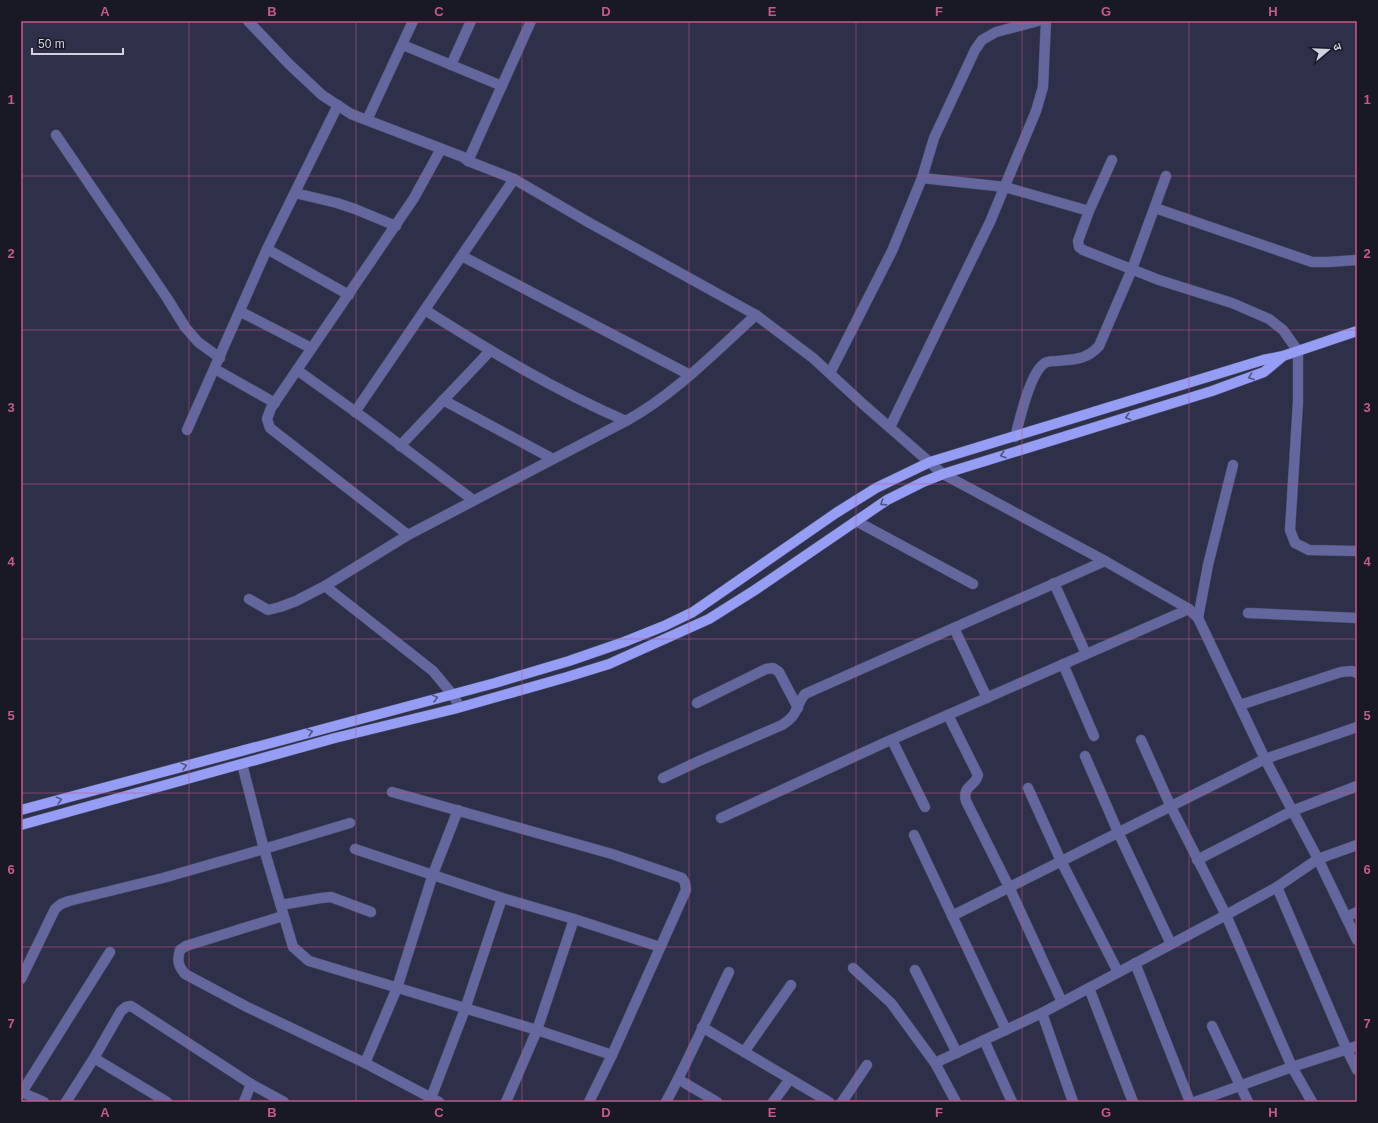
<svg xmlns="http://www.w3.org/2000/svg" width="1378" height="1123" font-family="Arial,'Noto Sans Devanagari',sans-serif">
  <rect width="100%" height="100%" fill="#2e3049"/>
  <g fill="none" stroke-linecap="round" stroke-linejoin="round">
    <g stroke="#4b4d65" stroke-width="11">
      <g id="minor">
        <path d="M248 21 289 64 322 95 351 114 463 157 468 161 514 179 588 222 756 315 813 358 864 405 943 474 1105 561 1189 609 1198 618 1265 759 1318 859 1357 940"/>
        <path d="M403 45 502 86"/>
        <path d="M451 65 471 21"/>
        <path d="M367 120 413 21"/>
        <path d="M56 135 167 298 185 327 198 342 220 358"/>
        <path d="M1112 160 1089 211 1078 241 1079 247 1083 250 1159 280 1232 303 1269 319 1283 330 1298 351V402L1290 530 1295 543 1309 550 1357 551"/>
        <path d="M468 161 531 21"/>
        <path d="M922 178 1005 187 1089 211"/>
        <path d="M295 193 337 203 355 209 396 226"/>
        <path d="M1155 208 1312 262H1328L1357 260"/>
        <path d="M267 249 349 295"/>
        <path d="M462 256 690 375"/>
        <path d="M425 310C490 351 556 391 626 421"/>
        <path d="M241 312 311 348"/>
        <path d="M215 369 275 403"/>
        <path d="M297 370 364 418 473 500"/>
        <path d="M830 373 892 251 922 178 934 138 975 50 982 40 996 32 1038 21"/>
        <path d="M443 400 553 459"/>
        <path d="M355 412 514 179"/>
        <path d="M890 427 990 222 1036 111 1043 87 1046 21"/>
        <path d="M187 430 267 249 338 105"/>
        <path d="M1015 437C1020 419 1030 372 1045 363 1048 361 1053 361 1057 361 1075 359 1086 360 1099 346L1132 269 1166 176"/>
        <path d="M400 446 490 351"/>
        <path d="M856 521 973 584"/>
        <path d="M408 535 270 428 267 419 271 408 414 198 441 149"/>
        <path d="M1054 583 1086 654"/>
        <path d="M325 586 433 671 452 694 460 707"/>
        <path d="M249 599 268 610 280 607 296 601 325 586 408 535 626 421C675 394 715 352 756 315"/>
        <path d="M1248 613 1357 618"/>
        <path d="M1198 618 1208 565 1233 465"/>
        <path d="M954 628 987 698"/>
        <path d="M1063 664 1094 736"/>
        <path d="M697 703 766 669 773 668 779 672 798 708"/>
        <path d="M1240 705 1341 672 1352 671 1357 673"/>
        <path d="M948 715 978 775C975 787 962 785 966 801L1009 887 1062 1002"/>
        <path d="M892 740 925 807"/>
        <path d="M1141 740 1171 807 1226 915 1292 1067 1312 1102"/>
        <path d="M1085 756 1118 832 1171 944"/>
        <path d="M242 764 264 849 293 947 309 961 537 1030 612 1055"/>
        <path d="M663 778 699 761 782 725C800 714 794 707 805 694L1105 561"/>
        <path d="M1028 788 1061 861 1118 972"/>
        <path d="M392 792 612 854 682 878 685 883 686 890 612 1055 589 1102"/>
        <path d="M721 818 884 743 1189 609"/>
        <path d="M914 835 1006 1030"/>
        <path d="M355 849 502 898 574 919 660 947"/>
        <path d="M1197 860 1292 811 1357 786"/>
        <path d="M1277 887 1347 1050 1357 1070"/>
        <path d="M281 905 321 898 331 897 371 912"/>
        <path d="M283 916 186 946 180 950C177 960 178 966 185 974L247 1007 365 1063 439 1102"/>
        <path d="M952 916 1265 759 1357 727"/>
        <path d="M1346 917 1357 912"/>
        <path d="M1135 963 1190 1102"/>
        <path d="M853 968 891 1003 935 1063 956 1102"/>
        <path d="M915 970 957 1053"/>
        <path d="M21 979 55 909 61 904 69 901 163 878 264 849 350 823"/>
        <path d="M1089 988 1133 1102"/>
        <path d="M1042 1013 1073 1102"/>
        <path d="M1212 1026 1248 1102"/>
        <path d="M702 1027 829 1102"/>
        <path d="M984 1040 1012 1102"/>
        <path d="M744 1052 791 985"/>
        <path d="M94 1058 167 1102"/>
        <path d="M365 1063 397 988 433 874 458 810"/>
        <path d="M935 1063 1042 1013 1226 915 1277 887 1318 859 1357 845"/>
        <path d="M678 1079 717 1102"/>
        <path d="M21 1092 44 1102"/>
        <path d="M22 1092 110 952"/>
        <path d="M431 1098 465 1009 502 898"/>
        <path d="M66 1102 94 1058 121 1011 126 1007 131 1006 251 1084 284 1102"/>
        <path d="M244 1102 251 1084"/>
        <path d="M506 1102 537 1030 574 919"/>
        <path d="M666 1102C689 1060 708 1015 729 972"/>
        <path d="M773 1102 790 1079"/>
        <path d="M842 1102 867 1065"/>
        <path d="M1195 1102 1292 1067 1357 1046"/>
      </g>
    </g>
    <g stroke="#4b4d65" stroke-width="11">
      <g id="major">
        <path d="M21 810 495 683 569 661 624 642 664 626 693 612 836 513 876 488 930 462 1263 360 1283 356 1357 331"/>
        <path d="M21 825 335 738 454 709 567 677 609 664 709 619 755 590 887 500 923 482 943 474 1212 391 1264 372 1282 357"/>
      </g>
    </g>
    <use href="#minor" stroke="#63679e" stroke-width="10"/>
    <use href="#major" stroke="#969df5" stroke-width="10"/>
  </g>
  <defs><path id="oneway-chevron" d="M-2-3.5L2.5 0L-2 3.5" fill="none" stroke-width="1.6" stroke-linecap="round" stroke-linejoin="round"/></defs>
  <g stroke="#515483">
    <use href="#oneway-chevron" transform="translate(1251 377) rotate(160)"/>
    <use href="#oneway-chevron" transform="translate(1128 417) rotate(163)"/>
    <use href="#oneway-chevron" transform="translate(1003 455) rotate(163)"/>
    <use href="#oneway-chevron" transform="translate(883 503) rotate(147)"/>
    <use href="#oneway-chevron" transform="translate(435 698) rotate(-15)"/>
    <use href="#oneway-chevron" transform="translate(310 732) rotate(-15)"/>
    <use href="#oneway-chevron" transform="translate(184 766) rotate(-15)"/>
    <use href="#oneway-chevron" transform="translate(59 800) rotate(-15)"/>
  </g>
  <path fill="none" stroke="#c7598a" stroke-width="1" stroke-opacity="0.55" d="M189 21V1102M356 21V1102M522 21V1102M689 21V1102M856 21V1102M1022 21V1102M1189 21V1102M21 176H1357M21 330H1357M21 484H1357M21 639H1357M21 793H1357M21 947H1357"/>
  <rect width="1378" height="1123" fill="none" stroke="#181925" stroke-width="44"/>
  <g transform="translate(1328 50) rotate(71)" stroke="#181925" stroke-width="3" paint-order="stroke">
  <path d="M0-3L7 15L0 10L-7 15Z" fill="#d0d2e2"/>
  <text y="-6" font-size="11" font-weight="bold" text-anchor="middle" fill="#d0d2e2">उ</text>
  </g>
  <path d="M32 48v6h91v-6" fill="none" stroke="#d0d2e2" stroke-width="2"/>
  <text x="38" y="48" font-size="12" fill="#d0d2e2" stroke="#181925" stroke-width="3" paint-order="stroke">50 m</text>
  <rect x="22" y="22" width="1334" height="1079" fill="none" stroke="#c7598a" stroke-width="1.5"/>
  <g font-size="13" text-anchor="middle" font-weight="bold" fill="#c7598a">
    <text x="105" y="16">A</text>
    <text x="272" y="16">B</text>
    <text x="439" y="16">C</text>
    <text x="606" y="16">D</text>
    <text x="772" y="16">E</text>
    <text x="939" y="16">F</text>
    <text x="1106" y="16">G</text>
    <text x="1273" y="16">H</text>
    <text x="11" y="104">1</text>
    <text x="1367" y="104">1</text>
    <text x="11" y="258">2</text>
    <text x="1367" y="258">2</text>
    <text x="11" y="412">3</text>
    <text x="1367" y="412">3</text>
    <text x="11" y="566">4</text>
    <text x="1367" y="566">4</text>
    <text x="11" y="720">5</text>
    <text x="1367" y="720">5</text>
    <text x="11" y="874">6</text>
    <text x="1367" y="874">6</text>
    <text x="11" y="1028">7</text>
    <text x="1367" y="1028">7</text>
    <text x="105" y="1117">A</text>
    <text x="272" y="1117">B</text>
    <text x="439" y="1117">C</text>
    <text x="606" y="1117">D</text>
    <text x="772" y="1117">E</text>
    <text x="939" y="1117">F</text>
    <text x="1106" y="1117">G</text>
    <text x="1273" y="1117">H</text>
  </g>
</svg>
